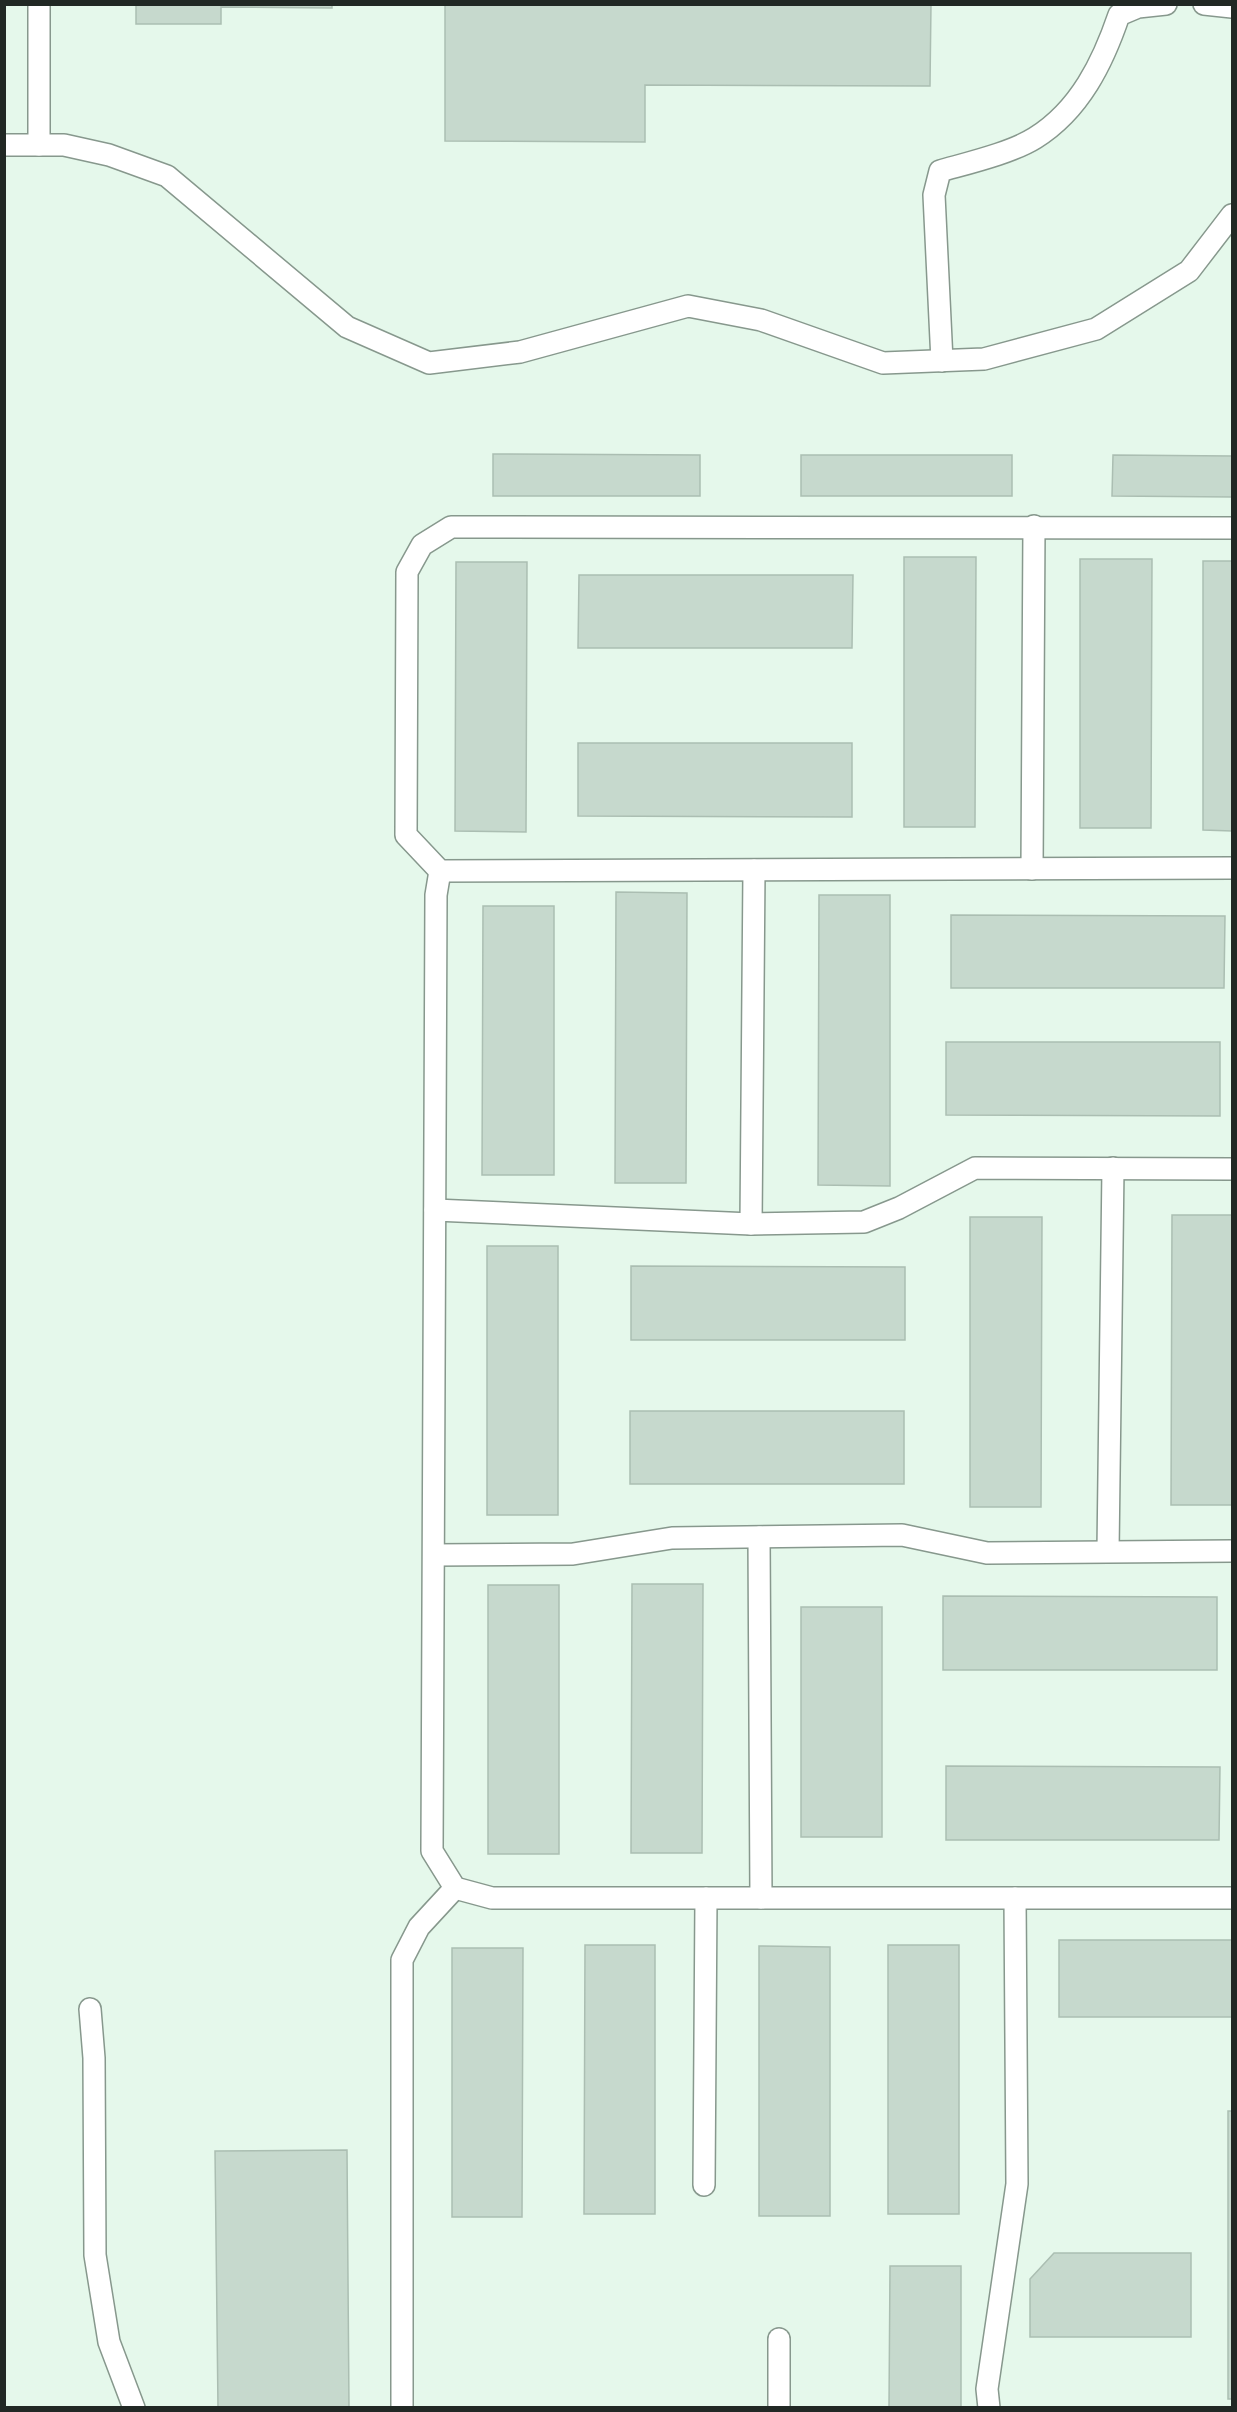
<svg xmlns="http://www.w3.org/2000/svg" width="1237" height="2412" font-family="'Space Grotesk',sans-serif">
  <rect width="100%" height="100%" fill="#e5f8eb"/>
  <g fill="#c6d9cd" stroke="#abbeb2" stroke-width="1.5">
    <path d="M136 4H332V8L221 7V24H136Z"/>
    <path d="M445 4H931L930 86 645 85V142L445 141Z"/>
    <path d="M493 454 700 455V496H493Z"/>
    <rect x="801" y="455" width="211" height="41"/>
    <path d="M1113 455 1232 456V497L1112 496Z"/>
    <path d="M904 557H976L975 827H904Z"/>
    <path d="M1080 559H1152L1151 828H1080Z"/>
    <path d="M1203 561H1232V831L1203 830Z"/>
    <path d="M456 562H527L526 832 455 831Z"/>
    <path d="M579 575H853L852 648H578Z"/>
    <path d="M578 743H852V817L578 816Z"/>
    <path d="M616 892 687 893 686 1183H615Z"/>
    <path d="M819 895H890V1186L818 1185Z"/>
    <path d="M483 906H554V1175H482Z"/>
    <path d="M951 915 1225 916 1224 988H951Z"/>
    <path d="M946 1042H1220V1116L946 1115Z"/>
    <path d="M1172 1215H1232V1505H1171Z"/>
    <path d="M970 1217H1042L1041 1507H970Z"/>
    <rect x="487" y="1246" width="71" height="269"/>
    <path d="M631 1266 905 1267V1340H631Z"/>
    <rect x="630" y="1411" width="274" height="73"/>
    <path d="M632 1584H703L702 1853H631Z"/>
    <rect x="488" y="1585" width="71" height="269"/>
    <path d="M943 1596 1217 1597V1670H943Z"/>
    <rect x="801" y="1607" width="81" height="230"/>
    <path d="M946 1766 1220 1767 1219 1840H946Z"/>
    <rect x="1059" y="1940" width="173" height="77"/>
    <path d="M585 1945H655V2214H584Z"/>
    <rect x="888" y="1945" width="71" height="269"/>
    <path d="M759 1946 830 1947V2216H759Z"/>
    <path d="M452 1948H523L522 2217H452Z"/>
    <rect x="1228" y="2111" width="4" height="288"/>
    <path d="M347 2150 349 2408H218L215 2151Z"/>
    <path d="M1054 2253H1191V2337H1030V2279Z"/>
    <path d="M890 2266H961V2408H889Z"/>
  </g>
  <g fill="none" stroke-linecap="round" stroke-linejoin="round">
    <g stroke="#87988d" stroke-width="24">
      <g id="service">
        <path d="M39 4V145"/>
        <path d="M1204 4 1232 7"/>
        <path d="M4 145H64L109 155 167 176 347 327 429 363 520 352 688 306 761 320 883 363 984 359 1096 329 1189 271 1232 215"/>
        <path d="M942 361 934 195 940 171C968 163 1011 153 1035 138 1080 110 1103 62 1119 15L1138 7 1166 4"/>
        <path d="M1232 528 451 527 422 545 407 572 406 835 440 871 1232 868"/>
        <path d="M1032 869 1034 526"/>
        <path d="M440 871 436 895 432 1851 455 1888 492 1898H1232"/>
        <path d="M435 1210 751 1224 864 1222 899 1208 975 1168 1232 1169"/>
        <path d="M751 1224 754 870"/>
        <path d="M759 1537 761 1898"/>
        <path d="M1108 1551 1113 1168"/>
        <path d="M434 1555 573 1554 672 1538 902 1535 987 1553 1232 1551"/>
        <path d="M90 2009 94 2058 95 2255 109 2342 134 2408"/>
        <path d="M704 2185 706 1898"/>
        <path d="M779 2339V2408"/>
        <path d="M402 2408V1960L419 1927 455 1888"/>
        <path d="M989 2408 987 2389 1017 2184 1015 1898"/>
      </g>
    </g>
    <use href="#service" stroke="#fff" stroke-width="21"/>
  </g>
  <rect width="1237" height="2412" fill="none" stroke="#212824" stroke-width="12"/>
</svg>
